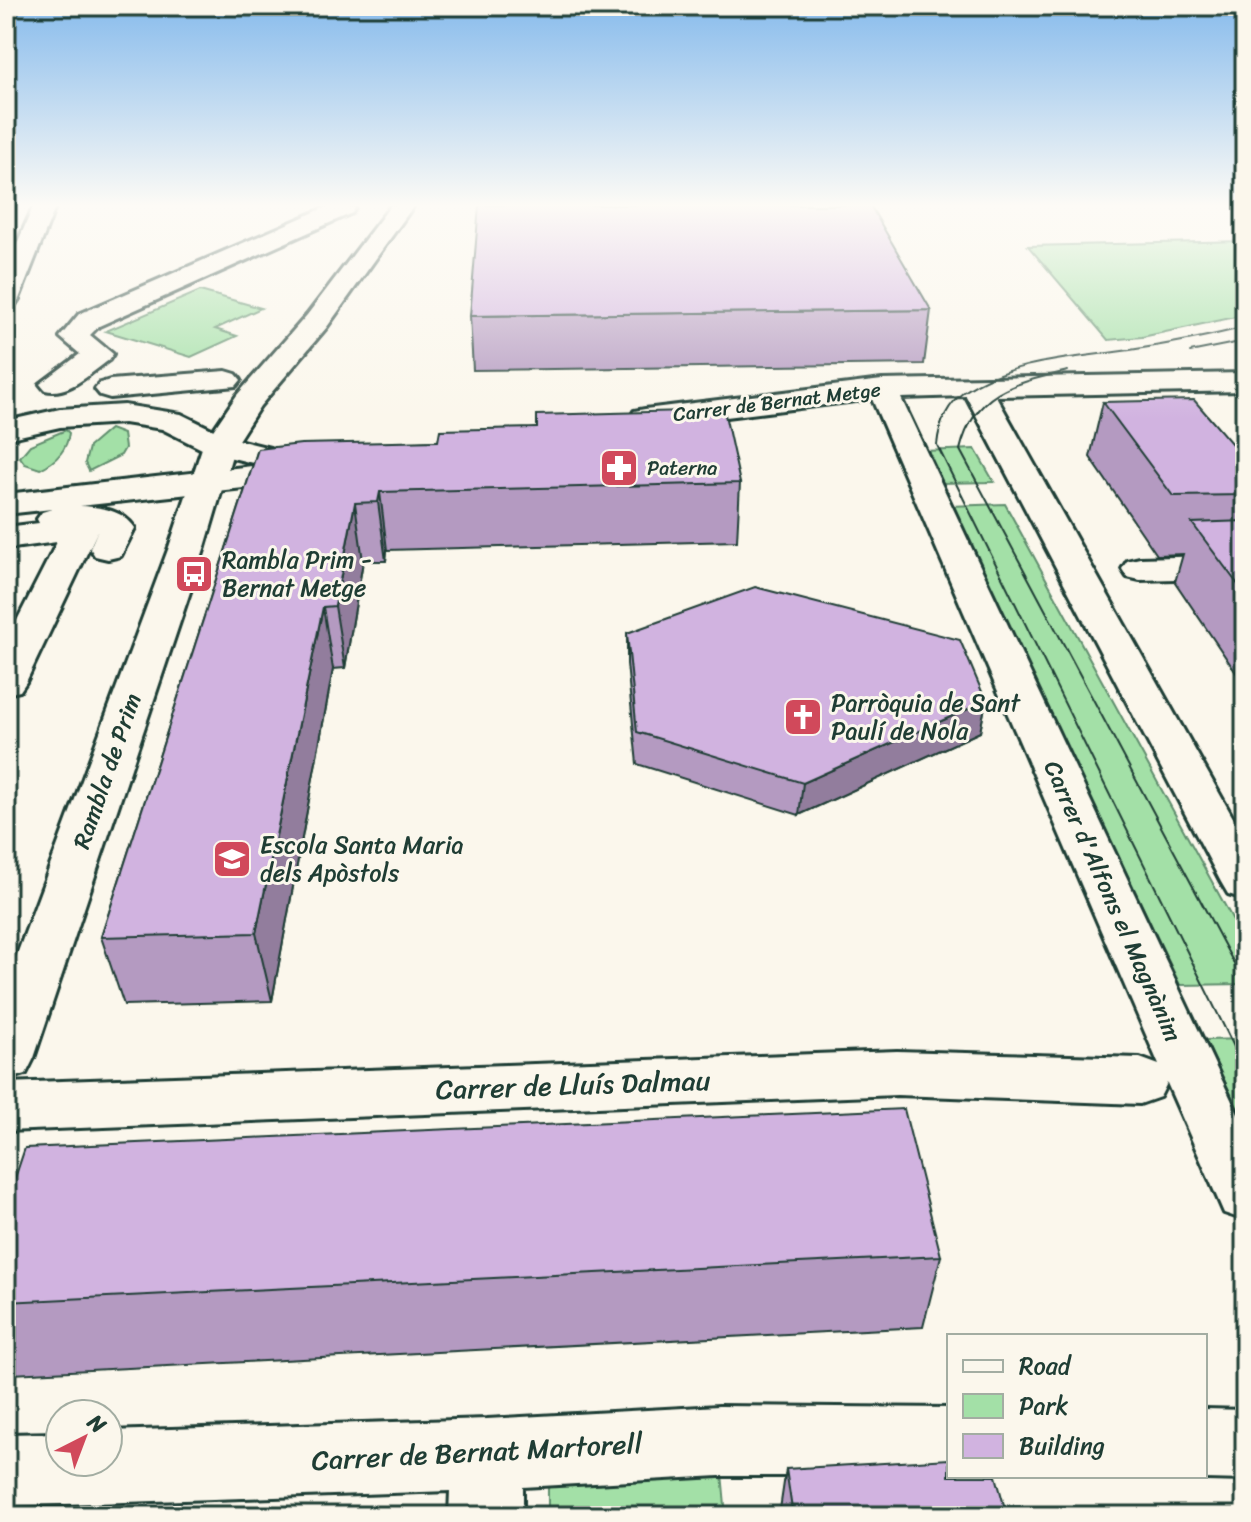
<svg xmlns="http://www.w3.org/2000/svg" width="1251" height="1522" font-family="Sriracha,sans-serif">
  <rect width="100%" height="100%" fill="#fbf7ec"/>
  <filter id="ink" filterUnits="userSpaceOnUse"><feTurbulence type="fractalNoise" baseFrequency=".0125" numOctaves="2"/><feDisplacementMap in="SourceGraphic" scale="16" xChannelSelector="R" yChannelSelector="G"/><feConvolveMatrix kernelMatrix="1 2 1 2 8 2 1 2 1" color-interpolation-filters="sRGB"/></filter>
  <g filter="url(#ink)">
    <g fill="#a3e0a7" stroke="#618e6e" stroke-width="2">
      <path d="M1245 241V315L1142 337 1108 340 1028 246Z"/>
      <path d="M200 291 261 308 215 329 237 336 191 357 106 331Z"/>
      <path d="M110 429 123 434 125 448 121 455 89 471 85 463 89 447Z"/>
      <path d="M66 430 69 433C67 450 55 462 40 469L25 464 20 457 30 445Z"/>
      <path d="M975 449 994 482 938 483 923 451Z"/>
      <path d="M1005 504 1245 942V984L1180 985 950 506Z"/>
      <path d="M1245 1039V1124L1205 1040Z"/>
      <path d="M719 1441 726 1516H548V1450Z"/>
    </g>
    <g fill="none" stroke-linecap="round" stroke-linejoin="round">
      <g stroke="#1f3d34" stroke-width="6">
        <g id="minor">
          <path d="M331 205 355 208 352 213 99 326 90 335 113 354 109 360C90 373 69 396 45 390L40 384 80 354 60 337 79 314Z"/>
          <path d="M226 371 236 374 241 380 236 386 110 398 100 395 95 389 100 383 110 380Z"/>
          <path d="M1245 373V391L996 396 1245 839V899L1228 894 1221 882 966 396 901 398 1245 1129V1220L1224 1213 1167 1083 1160 1097 1140 1104 897 1095 6 1131V1083L897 1051 1140 1058 1159 1065 872 399 645 427 634 425 630 418 634 411 645 409 882 380Z"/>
          <path d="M124 405 181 414 230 438 274 449 279 456 275 462 308 455 320 458 324 465 320 472 253 487 80 506C101 507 123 510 135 528L121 556 108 559 95 556 90 548 98 530 26 682 20 691 6 694V642L57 542 6 549V527L39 523 37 519 42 512 52 509 6 514V494L261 465 208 452 162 429 124 423 60 427 6 439V421L60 409Z"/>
          <path d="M1245 555V577L1140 580 1127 577 1122 569 1127 561 1140 558Z"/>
          <path d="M719 1406 949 1408V1476H954H719L523 1487V1516H449L450 1491 6 1506V1434L60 1433V1462H108V1431L487 1419Z"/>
          <path d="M1205 1409 1245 1410V1480L1205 1479 1197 1476H1205Z"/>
        </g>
      </g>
      <g stroke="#1f3d34" stroke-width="6">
        <g id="major">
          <path d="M34 205H56L19 299 15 305 6 307V269Z"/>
          <path d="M391 205H414L327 327 260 406 235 445 205 547 34 1058 26 1074 6 1080V984L169 547 203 445 237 395 307 315Z"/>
        </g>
      </g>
      <use href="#minor" fill="#fbf7ec" fill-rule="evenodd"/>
      <use href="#major" fill="#fbf7ec" fill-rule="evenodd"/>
      <g stroke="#1f3d34" stroke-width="2">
        <path d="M1245 327C1207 337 1169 344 1130 350 1078 358 1009 360 964 392 947 405 939 424 937 445L1245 1069"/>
        <path d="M1190 352 1245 341"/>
        <path d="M1068 371C1015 383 974 391 960 450L1245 984"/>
      </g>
    </g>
    <g fill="#b49ac1" stroke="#1f3d34" stroke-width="2">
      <path d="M931 310 924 364 473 370 470 316Z"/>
      <path d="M1103 402 1245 459V686L1175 582 1183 554 1157 555 1090 457Z"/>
      <path d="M537 428 740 483 737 541 387 550 386 561H363L345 668 333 669 272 1001 124 1005 101 937 258 449 438 441Z"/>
      <path d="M627 633 986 701 980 732 799 815 637 764 627 664Z"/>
      <path d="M6 1205 941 1256 923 1327 12 1374 6 1363Z"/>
      <path d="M786 1469 1007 1516H779Z"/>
    </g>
    <g fill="#927d9d" stroke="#1f3d34" stroke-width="2">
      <path d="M380 492 387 550 386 561 378 502Z"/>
      <path d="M355 503 363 561 345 668 335 606Z"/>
      <path d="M323 607 333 669 272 1001 256 933Z"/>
      <path d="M986 701 980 732 799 815 803 783Z"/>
    </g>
    <g fill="#d1b3e0" stroke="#1f3d34" stroke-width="2">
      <path d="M479 205H870L931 310 470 316Z"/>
      <path d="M1194 400 1245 459V495L1173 496 1103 402Z"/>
      <path d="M724 410 740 483 380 492 378 502 355 503 335 606 323 607 256 933 101 937 258 449 301 444 438 441 440 430 537 428V415Z"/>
      <path d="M1245 521V594L1192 523Z"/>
      <path d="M755 587 960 640 986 701 803 783 637 732 627 633Z"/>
      <path d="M904 1109 941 1256 6 1302V1205L25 1148Z"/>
      <path d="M949 1459V1476H996L1007 1516H793L786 1469Z"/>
    </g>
  </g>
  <linearGradient id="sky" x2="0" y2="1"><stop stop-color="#87bbec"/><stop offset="0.49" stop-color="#fdfbf6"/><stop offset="1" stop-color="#fdfbf6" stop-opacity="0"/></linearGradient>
  <rect width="1251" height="419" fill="url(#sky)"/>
  <defs>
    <g id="pharmacy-square" transform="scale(2)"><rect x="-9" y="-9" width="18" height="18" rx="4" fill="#d1495b" stroke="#fbf7ec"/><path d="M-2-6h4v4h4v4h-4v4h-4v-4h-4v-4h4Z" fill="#fff"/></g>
    <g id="bus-square" transform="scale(2)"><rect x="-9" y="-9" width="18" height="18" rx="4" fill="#d1495b" stroke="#fbf7ec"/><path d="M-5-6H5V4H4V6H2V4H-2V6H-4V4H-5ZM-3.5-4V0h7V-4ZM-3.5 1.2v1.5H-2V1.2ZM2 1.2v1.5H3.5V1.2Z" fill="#fff"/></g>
    <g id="church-square" transform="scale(2)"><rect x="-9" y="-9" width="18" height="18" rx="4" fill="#d1495b" stroke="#fbf7ec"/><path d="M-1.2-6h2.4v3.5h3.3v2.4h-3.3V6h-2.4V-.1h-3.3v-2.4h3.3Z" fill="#fff"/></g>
    <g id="school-square" transform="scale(2)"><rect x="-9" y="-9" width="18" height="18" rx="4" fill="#d1495b" stroke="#fbf7ec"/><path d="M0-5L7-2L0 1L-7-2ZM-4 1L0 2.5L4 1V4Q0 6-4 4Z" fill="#fff"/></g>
  </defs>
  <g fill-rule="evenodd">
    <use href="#pharmacy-square" x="619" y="468"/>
    <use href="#bus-square" x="194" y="574"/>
    <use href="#church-square" x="803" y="717"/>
    <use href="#school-square" x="232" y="859"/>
  </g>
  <g text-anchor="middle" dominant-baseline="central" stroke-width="6" stroke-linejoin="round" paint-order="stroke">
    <g font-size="20" fill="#1f3d34" stroke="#fbf7ec">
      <text transform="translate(777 402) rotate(-7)">Carrer de Bernat Metge</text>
    </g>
    <g font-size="20" fill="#1f3d34" stroke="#fbf7ec" text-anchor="start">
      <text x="647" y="468">Paterna</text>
    </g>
    <g font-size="24" fill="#1f3d34" stroke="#fbf7ec" text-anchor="start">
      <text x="222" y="560">Rambla Prim -<tspan x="222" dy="28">Bernat Metge</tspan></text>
      <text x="831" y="703">Parròquia de Sant<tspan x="831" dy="28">Paulí de Nola</tspan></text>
      <text x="260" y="845">Escola Santa Maria<tspan x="260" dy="28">dels Apòstols</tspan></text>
    </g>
    <g font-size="24" fill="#1f3d34" stroke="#fbf7ec">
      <text transform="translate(107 771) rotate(-71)">Rambla de Prim</text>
      <text transform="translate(1113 901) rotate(66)">Carrer d'Alfons el Magnànim</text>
    </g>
    <g font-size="28" fill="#1f3d34" stroke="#fbf7ec">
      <text transform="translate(573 1085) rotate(-2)">Carrer de Lluís Dalmau</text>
      <text transform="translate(477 1452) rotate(-3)">Carrer de Bernat Martorell</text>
    </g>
  </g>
  <rect width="1251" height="1522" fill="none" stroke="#fbf7ec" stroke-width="32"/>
  <rect x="16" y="16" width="1219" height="1490" fill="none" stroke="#1f3d34" stroke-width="3" filter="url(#ink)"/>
  <rect x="947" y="1334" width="260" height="144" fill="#fbf7ec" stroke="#a3ada2" stroke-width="2"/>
  <rect x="963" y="1360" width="40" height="12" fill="#fbf7ec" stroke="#a3ada2" stroke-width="2"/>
  <text x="1019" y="1374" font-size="24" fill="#1f3d34">Road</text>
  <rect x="963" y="1394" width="40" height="24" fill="#a3e0a7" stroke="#a3ada2" stroke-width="2"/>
  <text x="1019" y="1414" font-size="24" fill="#1f3d34">Park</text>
  <rect x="963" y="1434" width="40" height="24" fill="#d1b3e0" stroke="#a3ada2" stroke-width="2"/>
  <text x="1019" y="1454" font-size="24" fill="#1f3d34">Building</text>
  <g transform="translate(84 1438) rotate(42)"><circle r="38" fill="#fbf7ec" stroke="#a3ada2" stroke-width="2"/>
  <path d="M0-6L14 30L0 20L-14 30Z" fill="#d1495b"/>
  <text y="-12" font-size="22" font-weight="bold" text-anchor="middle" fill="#1f3d34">N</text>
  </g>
</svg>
